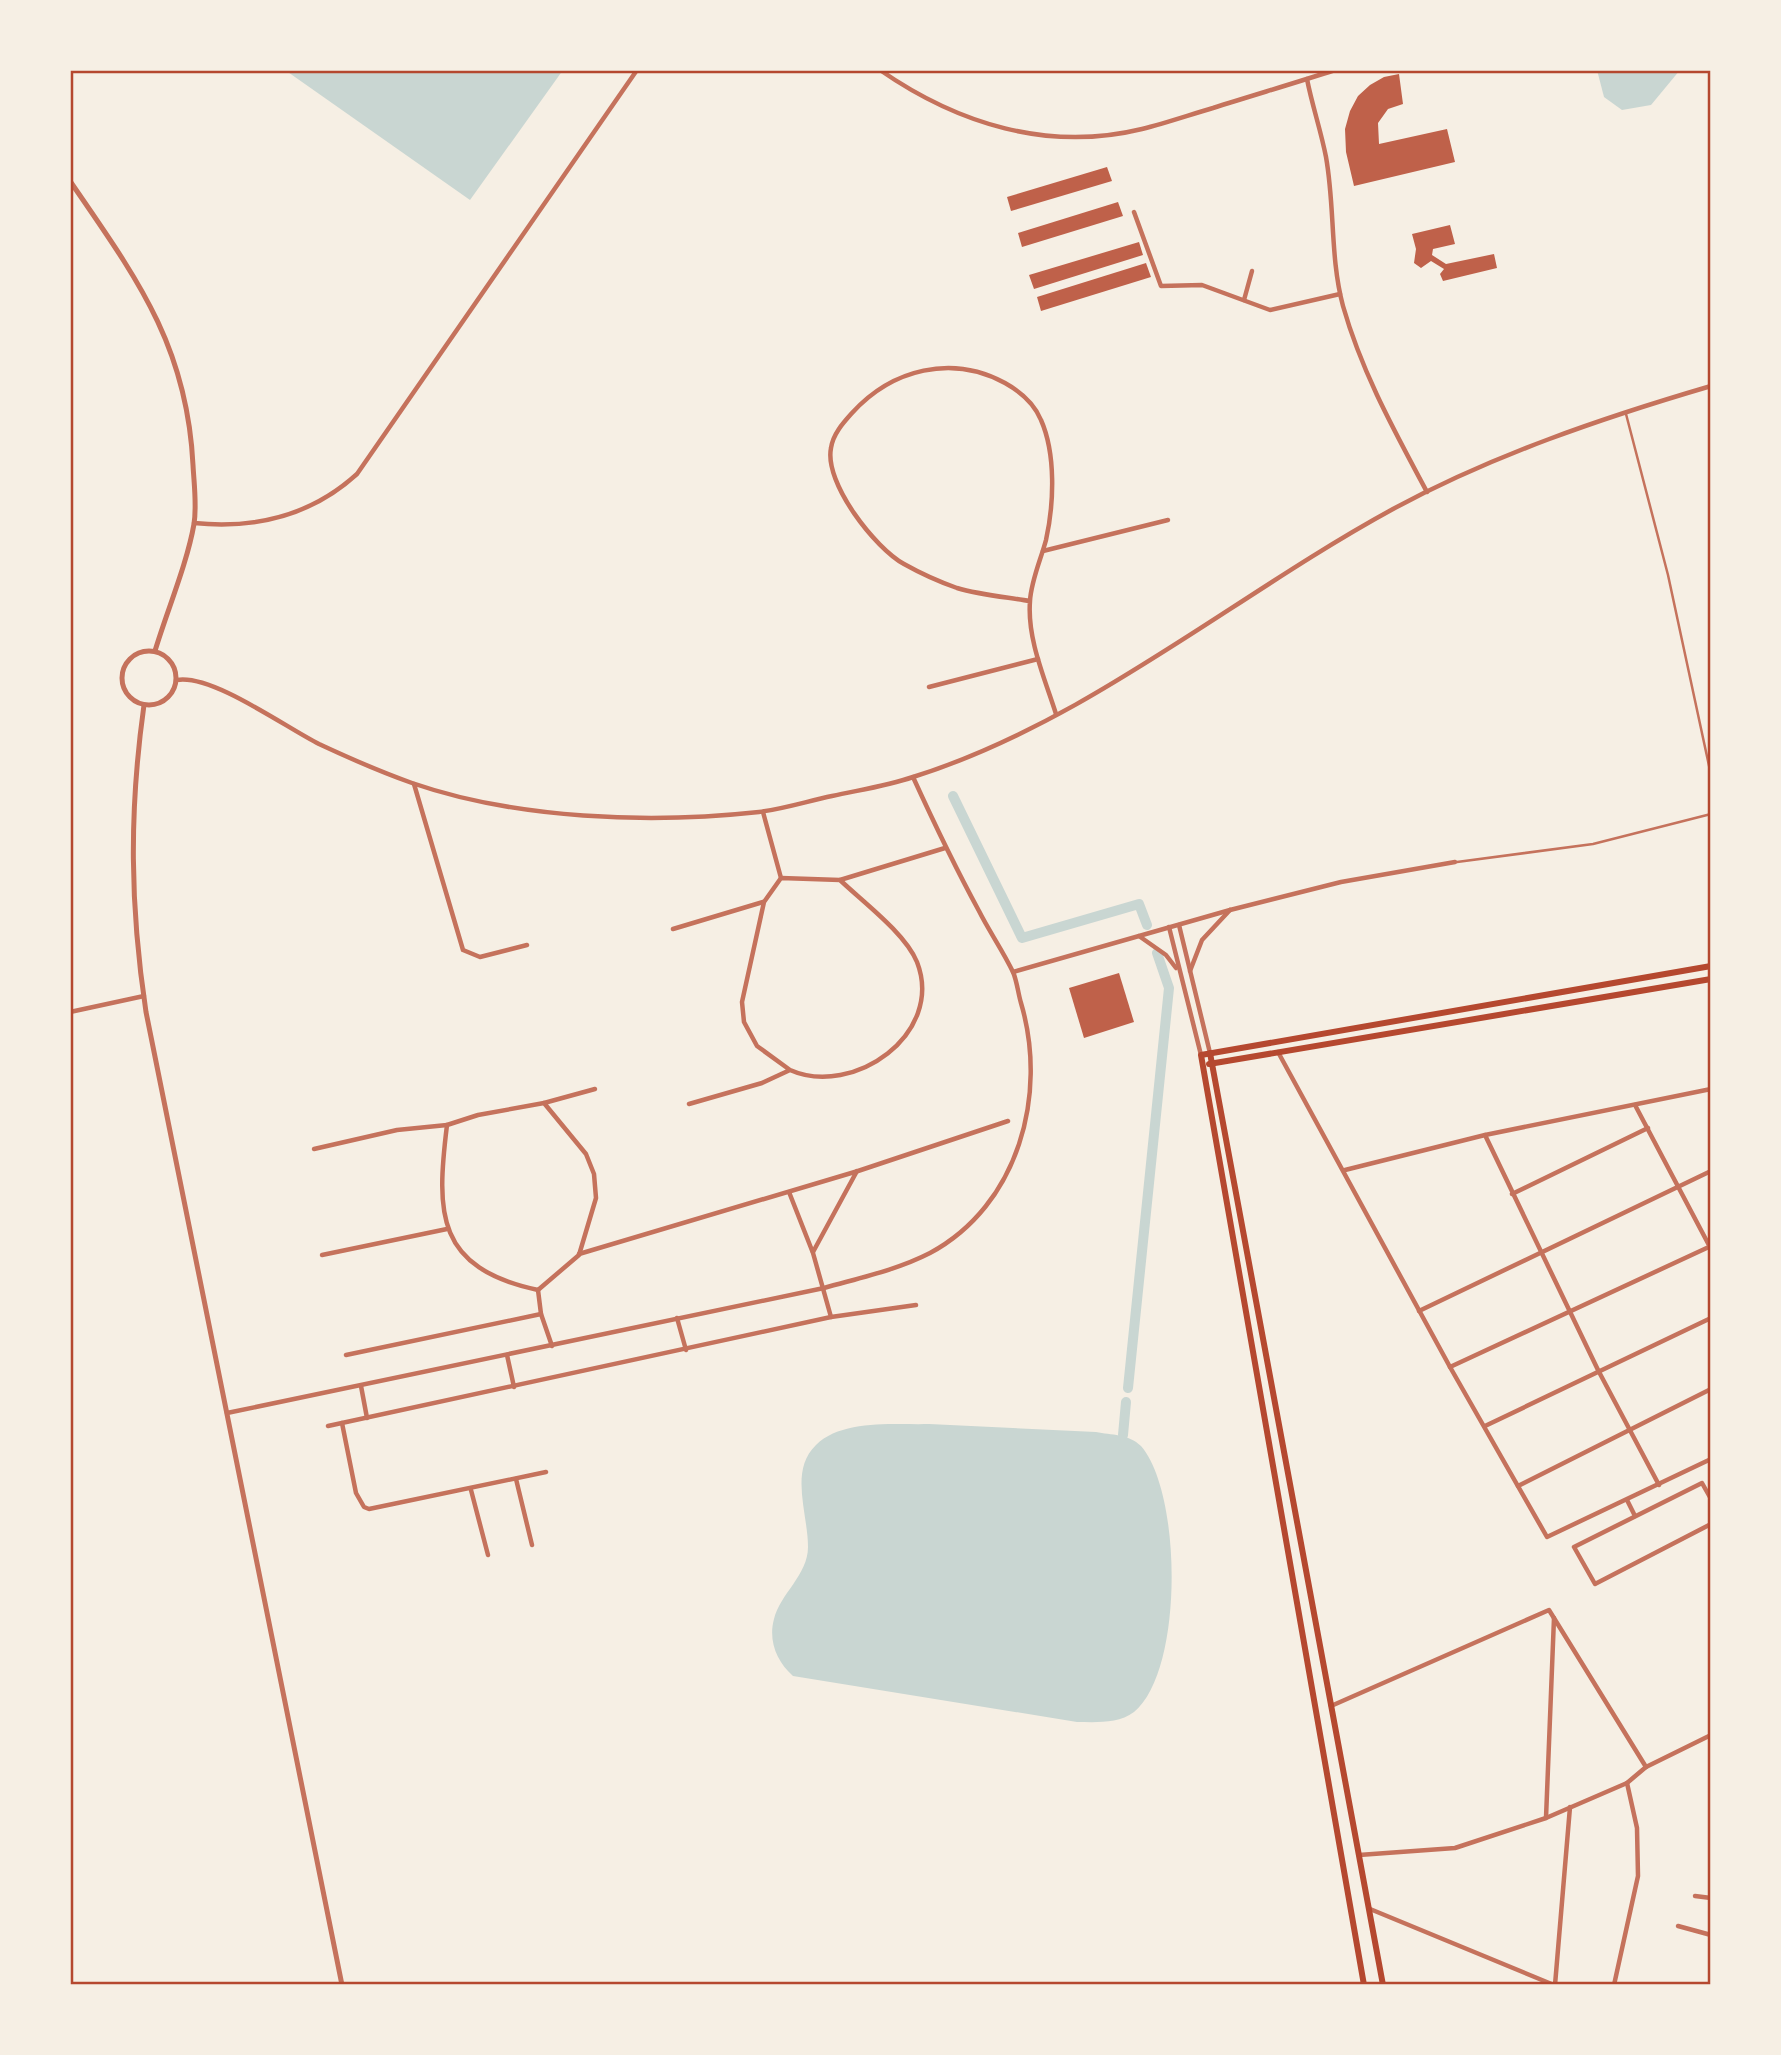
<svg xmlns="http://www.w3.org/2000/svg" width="1781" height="2055" font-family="Lato,sans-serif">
  <rect width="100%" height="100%" fill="#f6efe4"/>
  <g fill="#c9d6d2">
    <path d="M285 70H563L470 200Z"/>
    <path d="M1597 70H1680L1651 105 1622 110 1604 97Z"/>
    <path d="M929 1424 1096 1432C1111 1435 1129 1434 1141 1446 1182 1493 1184 1671 1134 1712 1118 1724 1096 1722 1077 1722L793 1676C777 1662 768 1641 774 1619 780 1594 808 1575 808 1547 808 1513 789 1471 816 1445 842 1419 895 1425 929 1424Z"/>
  </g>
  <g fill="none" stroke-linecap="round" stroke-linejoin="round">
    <g stroke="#c9d6d2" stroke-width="10">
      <path d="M953 796 1022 938 1139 904 1147 925"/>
      <path d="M1128 1388 1169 988 1157 953"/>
      <path d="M1123 1435 1126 1402"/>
    </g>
  </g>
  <g fill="#bf614a">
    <path d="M1399 74 1403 104 1388 109 1378 123 1379 144 1447 129 1455 162 1354 186 1346 152 1345 129 1350 111 1358 96 1370 85 1384 77Z"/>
    <path d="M1107 167 1112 181 1011 211 1007 197Z"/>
    <path d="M1118 202 1123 216 1022 247 1018 233Z"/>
    <path d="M1450 225 1455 244 1433 249 1432 255 1446 264 1494 254 1497 268 1443 281 1440 274 1444 269 1431 261 1421 268 1414 263 1416 249 1412 234Z"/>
    <path d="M1139 242 1143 255 1034 289 1029 275Z"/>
    <path d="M1146 263 1151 277 1041 311 1037 297Z"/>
    <path d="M1119 973 1134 1022 1084 1038 1069 988Z"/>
  </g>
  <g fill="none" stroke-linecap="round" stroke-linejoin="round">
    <g stroke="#c5725c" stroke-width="2.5">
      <path d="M1626 414 1668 575 1711 775"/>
      <path d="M1457 862 1593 844 1711 814"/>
    </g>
    <g stroke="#c5725c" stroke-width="4.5">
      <path d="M880 70C958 124 1048 152 1142 129 1166 123 1189 115 1213 108 1254 95 1295 83 1335 70"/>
      <path d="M1114 70H1135"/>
      <path d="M1307 79C1312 105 1321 131 1326 157 1335 207 1330 258 1343 306 1362 373 1395 432 1427 492"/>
      <path d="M1134 212 1161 286 1202 285 1270 310 1340 294"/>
      <path d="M1244 300 1252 271"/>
      <path d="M194 523C254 529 311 516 357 474L637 70"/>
      <path d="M1043 551 1168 520"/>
      <path d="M1030 601C1006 597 980 595 957 588 940 582 920 573 904 564 875 548 824 483 831 448 833 434 843 423 852 413 892 369 952 354 1005 383 1021 392 1034 403 1041 420 1056 454 1054 504 1046 540 1041 559 1031 581 1030 601 1027 639 1045 679 1056 714"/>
      <path d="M177 680C212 674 285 727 319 744 349 758 381 772 412 783 516 819 649 824 759 812 783 809 808 801 832 796 859 790 887 786 913 777 1086 723 1235 595 1393 509 1493 455 1602 418 1711 386"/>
      <path d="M929 687 1038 659"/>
      <path d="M414 784 463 950 480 957 527 945"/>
      <path d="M763 812 781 878"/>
      <path d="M840 880 945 848"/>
      <path d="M1179 925 1210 1053"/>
      <path d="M1169 927 1201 1055"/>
      <path d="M673 929 763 902"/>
      <path d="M1139 936 1166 955 1176 968"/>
      <path d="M1190 971 1202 940 1230 910"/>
      <path d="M1013 972 1230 910 1341 882 1455 862"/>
      <path d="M70 1012 144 996"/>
      <path d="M1278 1052 1450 1367 1547 1537 1711 1459"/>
      <path d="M544 1103 586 1154 594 1174 596 1198 579 1255 538 1290C436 1268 436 1214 447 1125L478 1115Z"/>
      <path d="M544 1103 595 1089"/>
      <path d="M689 1104 762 1083 790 1070C853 1098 945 1034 917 962 905 933 863 902 840 880L781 878 764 902 742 1002 744 1022 757 1046 790 1070"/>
      <path d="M1635 1105 1711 1249"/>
      <path d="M1485 1135 1598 1370 1659 1485"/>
      <path d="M314 1149 397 1130 447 1125"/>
      <path d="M1345 1170 1485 1135 1711 1089"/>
      <path d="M789 1192 813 1253 831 1317"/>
      <path d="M1512 1194 1648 1128"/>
      <path d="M813 1252 857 1171"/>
      <path d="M579 1254 858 1171 1008 1121"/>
      <path d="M322 1255 447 1229"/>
      <path d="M538 1290 541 1314 552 1346"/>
      <path d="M1419 1311 1711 1171"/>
      <path d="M677 1318 686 1350"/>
      <path d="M346 1355 541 1314"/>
      <path d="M507 1355 514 1387"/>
      <path d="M1450 1367 1711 1246"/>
      <path d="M361 1386 367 1418"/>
      <path d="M227 1413 824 1288C859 1278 897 1270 930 1253 1019 1205 1048 1094 1021 1003 1018 993 1017 981 1013 972 1003 951 989 931 979 911 955 867 934 823 913 777"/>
      <path d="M342 1423 356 1493 364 1507 369 1509 546 1472"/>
      <path d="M328 1426 831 1317 916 1305"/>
      <path d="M1485 1426 1711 1318"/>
      <path d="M516 1479 532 1545"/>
      <path d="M1518 1486 1711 1389"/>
      <path d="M471 1490 488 1555"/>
      <path d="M1711 1499 1702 1483 1574 1547 1595 1584 1711 1524"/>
      <path d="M1627 1500 1635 1516"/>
      <path d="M1331 1706 1549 1610 1646 1767"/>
      <path d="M1546 1818 1554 1618"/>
      <path d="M1359 1855 1455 1848 1546 1818 1627 1783 1646 1767 1711 1735"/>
      <path d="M1695 1896 1711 1898"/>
      <path d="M1370 1909 1554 1985"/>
      <path d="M1678 1926 1711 1935"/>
      <path d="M1555 1985 1570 1807"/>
      <path d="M1614 1985 1638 1876 1637 1828 1627 1783"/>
    </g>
    <g stroke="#c5725c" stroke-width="5">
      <path d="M70 181C135 276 187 344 193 465 194 484 197 505 194 524 187 564 167 611 155 651"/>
      <circle cx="149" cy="678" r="27"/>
      <path d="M144 705C129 812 130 906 146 1012L342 1985"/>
    </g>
    <g stroke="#b5482f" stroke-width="6">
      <path d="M1210 1053 1383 1985"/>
      <path d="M1209 1064 1711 979"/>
      <path d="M1364 1985 1201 1055 1711 966"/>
    </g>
  </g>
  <rect width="1781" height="2055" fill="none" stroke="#f6efe4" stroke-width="144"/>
  <rect x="72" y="72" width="1637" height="1911" fill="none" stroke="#b5482f" stroke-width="2.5"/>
</svg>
